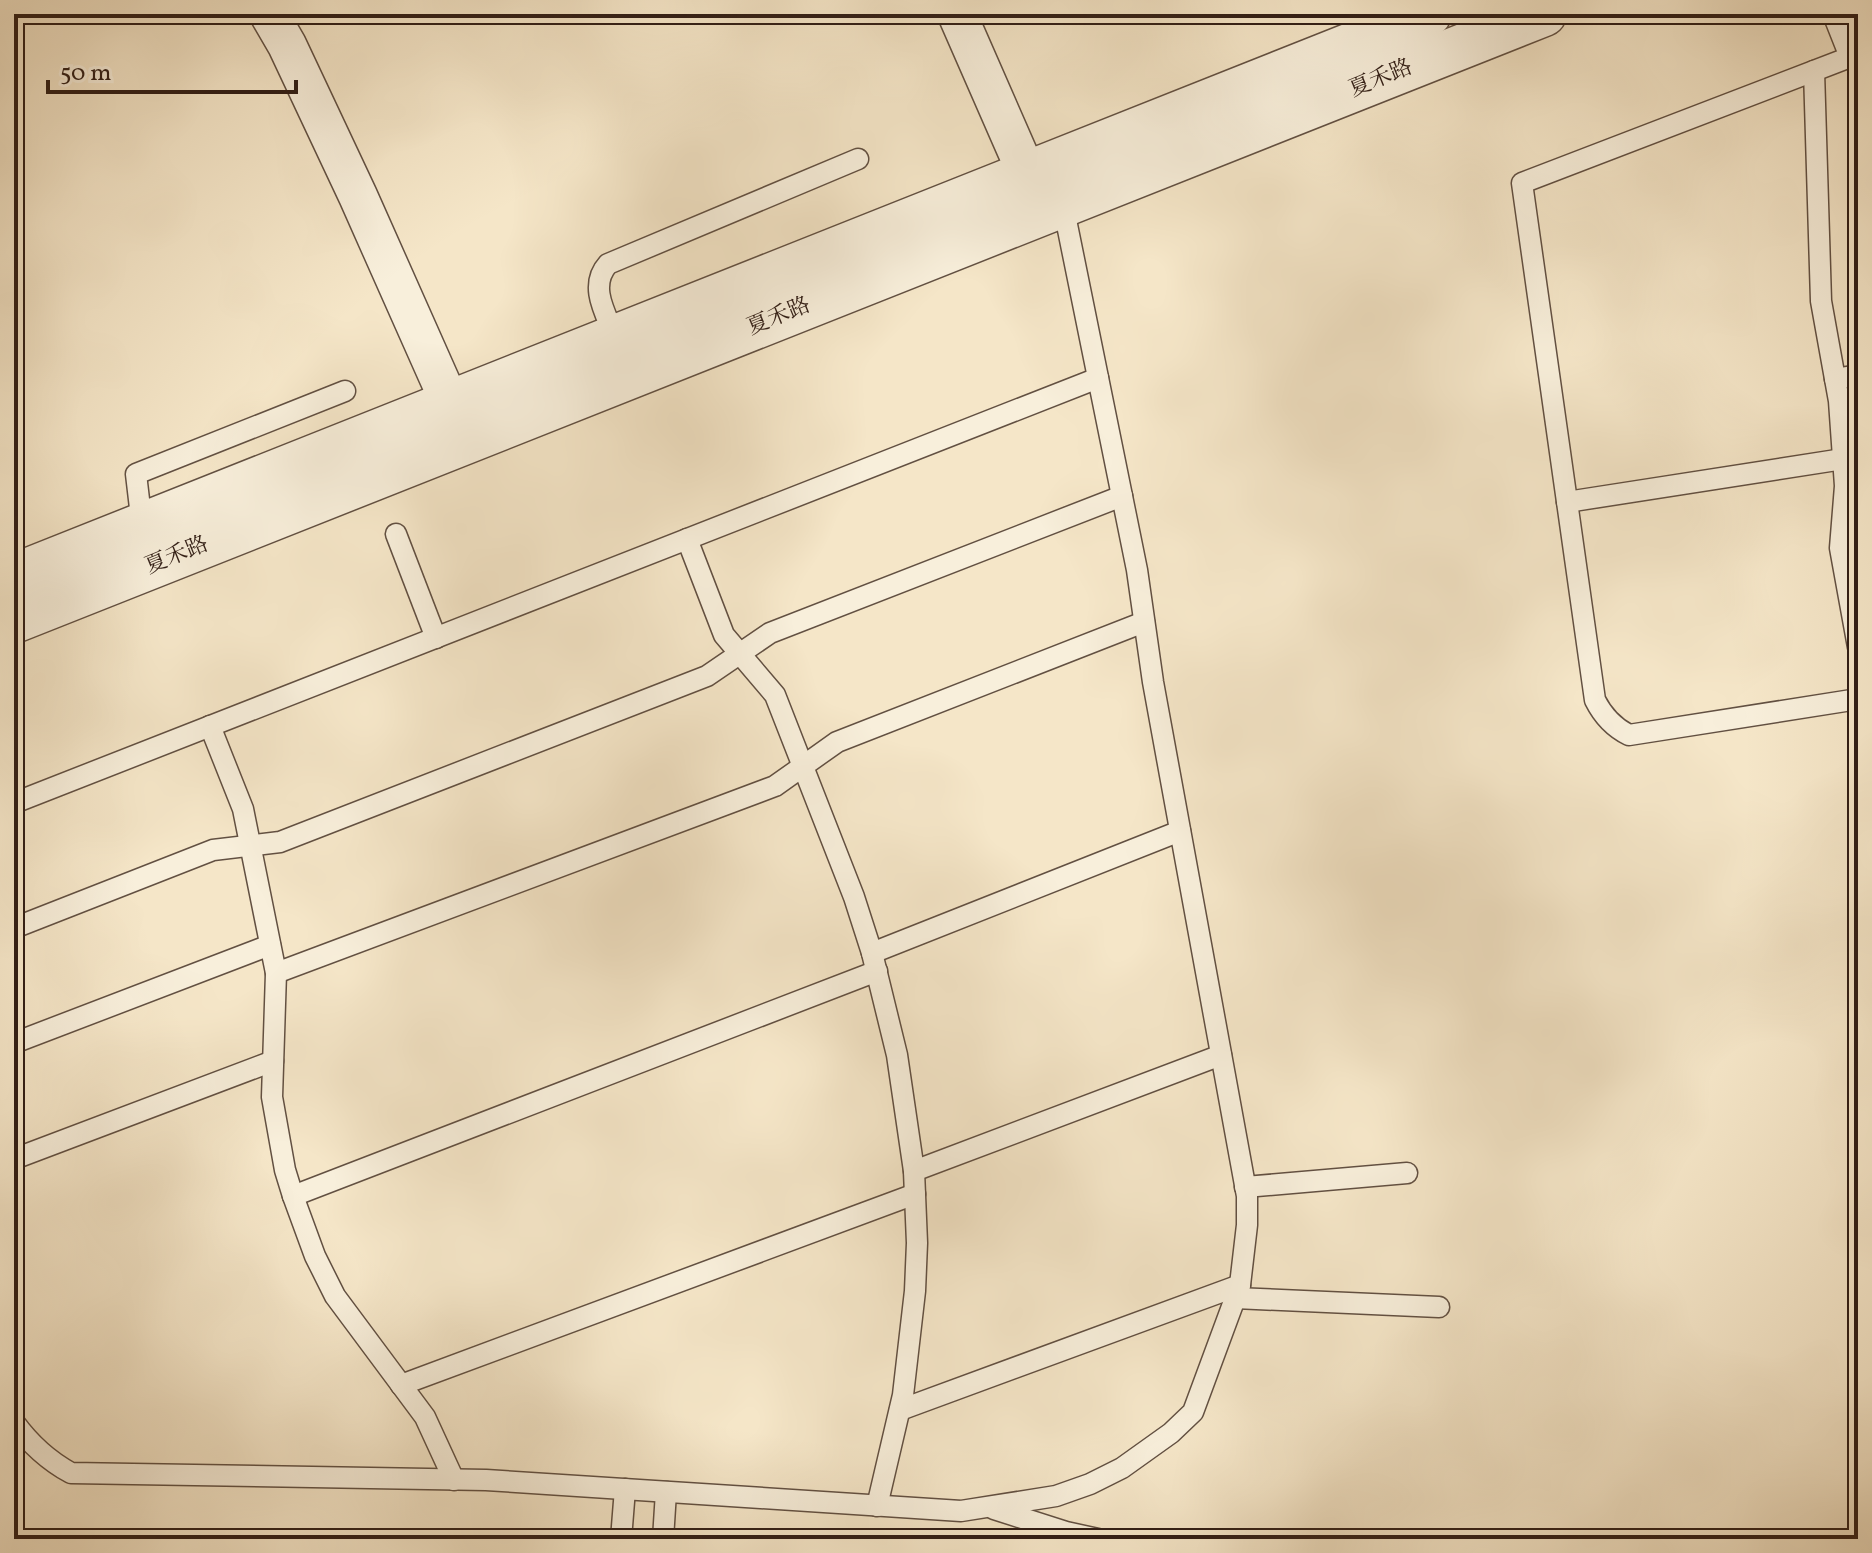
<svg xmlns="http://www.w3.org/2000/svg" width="1872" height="1553" font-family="Vollkorn,'Noto Serif SC',serif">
  <rect width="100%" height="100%" fill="#f5e6c8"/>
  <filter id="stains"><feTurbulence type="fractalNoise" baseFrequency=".0025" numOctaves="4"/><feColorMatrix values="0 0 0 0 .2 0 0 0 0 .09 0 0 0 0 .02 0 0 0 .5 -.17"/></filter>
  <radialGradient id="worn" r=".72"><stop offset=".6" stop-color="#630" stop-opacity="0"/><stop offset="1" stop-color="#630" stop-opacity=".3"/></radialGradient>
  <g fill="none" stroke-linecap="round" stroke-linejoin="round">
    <g stroke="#625042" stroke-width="23">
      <g id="service">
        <path d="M1833 14 1850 57"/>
        <path d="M1858 54 1522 183 1595 700C1603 716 1613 727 1629 735L1858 699"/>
        <path d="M1814 71 1821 301 1839 401 1845 486 1840 548 1858 647"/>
        <path d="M615 337C606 314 588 286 608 264L858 159"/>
        <path d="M1835 379 1858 375"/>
        <path d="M1567 502 1843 459"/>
        <path d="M142 525 136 474 345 391"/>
        <path d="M396 534 436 638"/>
        <path d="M687 539 724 635 775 695 854 897 872 953 897 1055 914 1171 917 1243 915 1291 903 1395 877 1506"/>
        <path d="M210 726 243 809 276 973 272 1097 285 1170 293 1196 315 1256 335 1296 425 1417 454 1480"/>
        <path d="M14 803 1098 378"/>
        <path d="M14 928 213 850 280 842 707 676 770 633 1122 496"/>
        <path d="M872 953 1180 831"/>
        <path d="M276 973 775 786 837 742 1144 622"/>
        <path d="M14 1043 270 945"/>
        <path d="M14 1159 273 1061"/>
        <path d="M914 1171 1221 1055"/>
        <path d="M1245 1187 1407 1173"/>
        <path d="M293 1196 877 971"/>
        <path d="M1235 1298 1439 1307"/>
        <path d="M401 1385 915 1194"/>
        <path d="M900 1410 1240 1285"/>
        <path d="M14 1422C30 1444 47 1460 71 1473L486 1480 961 1511 1056 1496 1090 1484 1122 1468 1171 1433 1193 1412 1240 1285 1247 1225V1196L1153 682 1137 570 1063 205"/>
        <path d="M994 1509 1066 1532 1098 1539"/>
        <path d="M621 1539 625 1489"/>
        <path d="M663 1539 666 1492"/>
      </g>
    </g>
    <g stroke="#625042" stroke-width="41">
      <g id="minor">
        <path d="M269 14 287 45 358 196 450 403"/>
        <path d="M957 14 1027 174"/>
      </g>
    </g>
    <g stroke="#625042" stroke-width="47">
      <g id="tertiary">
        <path d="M14 576 1429 14"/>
        <path d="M14 621 1544 14"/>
      </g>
    </g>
    <use href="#service" stroke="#f8efdb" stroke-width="20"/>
    <use href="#minor" stroke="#f8efdb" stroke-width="38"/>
    <use href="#tertiary" stroke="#f8efdb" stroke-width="44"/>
  </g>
  <g text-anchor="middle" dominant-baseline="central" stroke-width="7" stroke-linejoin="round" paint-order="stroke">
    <g font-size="22" fill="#311e16" stroke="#f8efdb">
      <text transform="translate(1381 79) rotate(-22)">夏禾路</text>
      <text transform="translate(779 317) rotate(-22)">夏禾路</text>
      <text transform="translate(177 556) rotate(-22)">夏禾路</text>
    </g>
  </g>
  <rect width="1872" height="1553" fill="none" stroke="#f5e6c8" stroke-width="48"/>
  <rect x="16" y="16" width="1840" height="1521" fill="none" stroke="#311e16" stroke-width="4"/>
  <rect x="24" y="24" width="1824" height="1505" fill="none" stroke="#311e16" stroke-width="2"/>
  <path d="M48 80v12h248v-12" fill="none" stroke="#311e16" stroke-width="4"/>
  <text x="60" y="80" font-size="24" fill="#311e16" stroke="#f8efdb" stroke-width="6" paint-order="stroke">50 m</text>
  <rect width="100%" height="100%" filter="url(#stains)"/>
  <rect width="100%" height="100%" fill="url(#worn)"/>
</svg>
